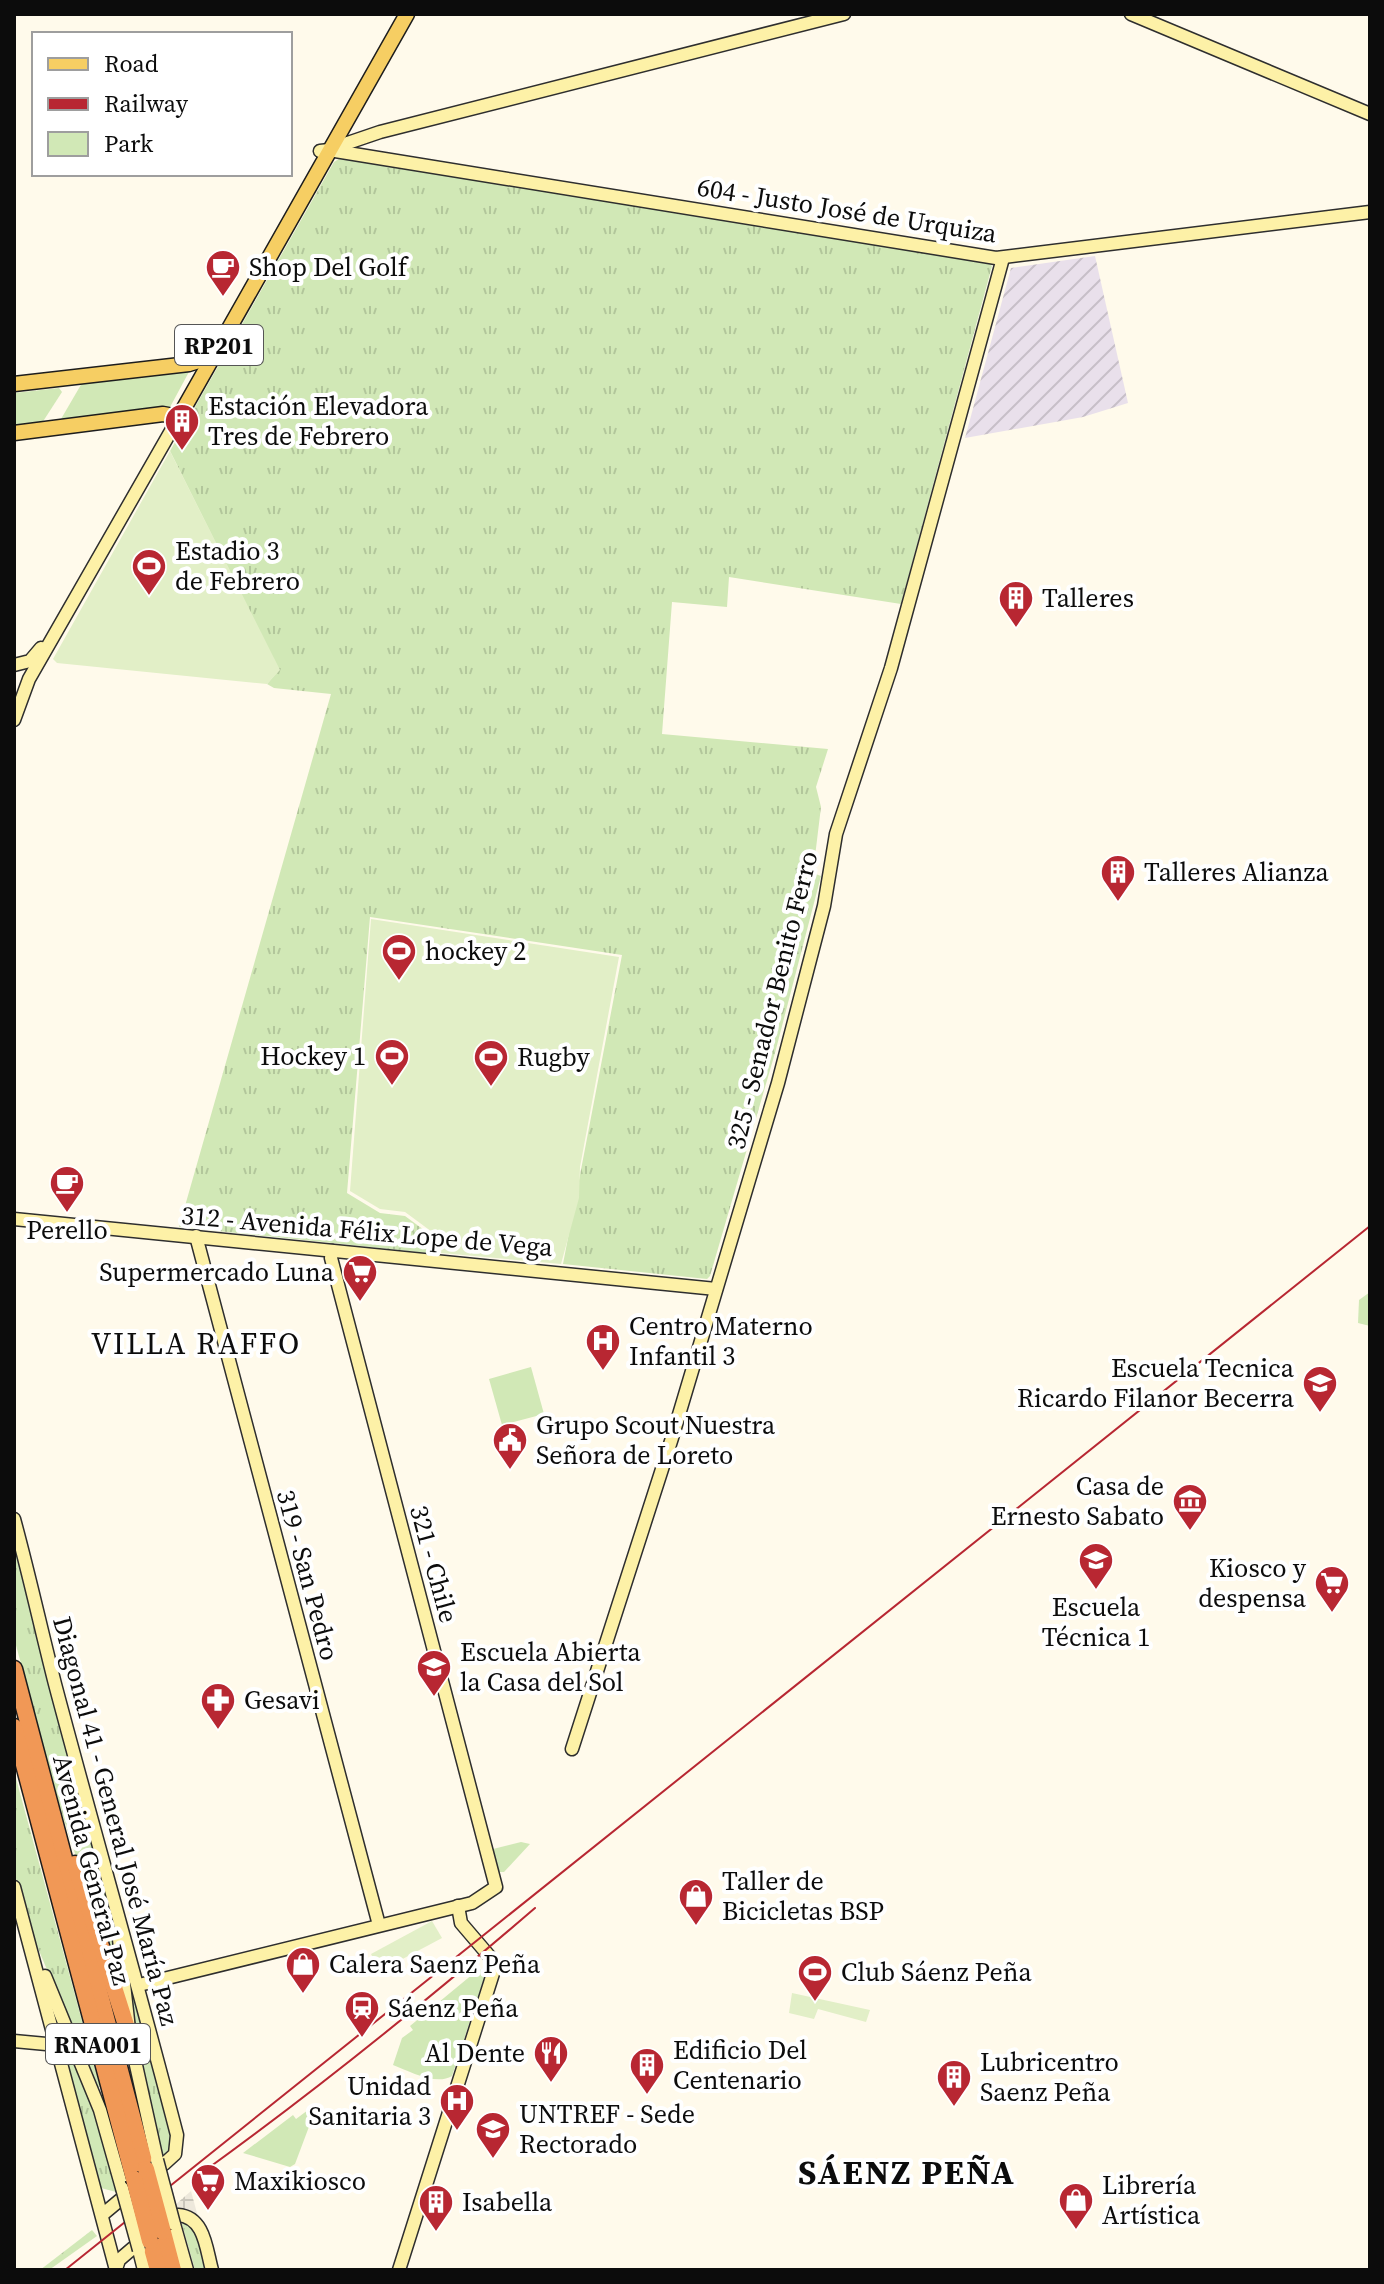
<svg xmlns="http://www.w3.org/2000/svg" width="1384" height="2284" font-family="'Source Serif 4',serif">
  <defs>
    <pattern id="industrial-furrows" width="10" height="10" patternUnits="userSpaceOnUse" patternTransform="scale(2)"><rect width="10" height="10" fill="#e9e0eb"/><path d="M-1 1l2-2M0 10L10 0M9 11l2-2" fill="none" stroke="#c7bfc8"/></pattern>
    <pattern id="grass-tufts" width="24" height="20" patternUnits="userSpaceOnUse" patternTransform="scale(2)"><rect width="24" height="20" fill="#d1e8b6"/><path d="M3 7l-1-3M5 7V3M7 7l1-3M15 17l-1-3M17 17v-4M19 17l1-3" fill="none" stroke="#b2c69b"/></pattern>
    <pattern id="plaza-grid" width="8" height="8" patternUnits="userSpaceOnUse" patternTransform="scale(2)"><rect width="8" height="8" fill="#ede8db"/><path d="M0 4h8M4 0v8" fill="none" stroke="#cac6bb"/></pattern>
  </defs>
  <rect width="100%" height="100%" fill="#fffaeb"/>
  <path fill="url(#industrial-furrows)" d="M1095 256 1128 403 1083 417 965 438 1011 268Z"/>
  <g fill="url(#grass-tufts)">
    <path d="M342 157 989 263 992 266 901 604 729 577 727 607 672 602 662 734 828 749 816 787 821 807 813 873 821 876 775 1053 710 1276 707 1279 563 1264 622 955 370 917 347 1193 380 1213 405 1216 439 1241 437 1254 179 1227 331 694 274 688 267 684 279 670 170 451 334 162Z"/>
    <path d="M14 1542 108 1894 120 1990 62 1814 14 1638Z"/>
    <path d="M14 1771 100 2087H96L30 1929 14 1871Z"/>
    <path d="M133 1985 172 2135 169 2149 162 2157 138 2063 127 1986Z"/>
    <path d="M56 2013 97 2115 116 2192 101 2188 95 2166H93L52 2014Z"/>
    <path d="M181 2221 197 2232 207 2270H195Z"/>
    <path d="M92 2230 97 2236 49 2270H40Z"/>
  </g>
  <g fill="#d1e8b6">
    <path d="M190 370 169 409 61 419 82 383Z"/>
    <path d="M59 388 62 392 42 423 14 426V393Z"/>
    <path d="M1370 1292V1326L1358 1323 1359 1300Z"/>
    <path d="M531 1367 544 1414 502 1425 489 1379Z"/>
    <path d="M521 1842 530 1844 504 1872H499L493 1849Z"/>
    <path d="M479 1969 486 1972 452 2076C436 2086 409 2071 393 2065L402 2038 413 2030 410 2026Z"/>
    <path d="M308 2110 313 2116 295 2164 290 2167 243 2153 293 2115 296 2119Z"/>
  </g>
  <g fill="#e2efc7">
    <path d="M170 451 280 670 267 684 57 663 53 659Z"/>
    <path d="M371 919 619 957 580 1167 579 1198 561 1264 441 1253 443 1240 405 1212 380 1209 350 1191Z"/>
    <path d="M432 1921 442 1938 380 1971 371 1954Z"/>
    <path d="M792 1993 870 2010 866 2022 818 2009 814 2019 789 2013Z"/>
  </g>
  <path fill="url(#plaza-grid)" d="M191 2191 198 2217 176 2210 175 2205Z"/>
  <g fill="none" stroke-linecap="round" stroke-linejoin="round">
    <g stroke="#2e2e2e" stroke-width="15">
      <g id="secondary">
        <path d="M1131 14 1370 114"/>
        <path d="M333 148 380 132 844 14"/>
        <path d="M320 151 329 150 996 258 1370 212"/>
        <path d="M14 665 30 661 41 648"/>
        <path d="M14 720 29 679 179 417"/>
        <path d="M14 1219 716 1289"/>
        <path d="M196 1236 379 1925"/>
        <path d="M14 1519C29 1574 41 1629 55 1684 95 1835 138 1984 177 2135L175 2154 164 2164"/>
        <path d="M572 1749 672 1438 778 1083 824 906 836 834 891 668 1003 258"/>
        <path d="M14 1887 116 2270"/>
        <path d="M119 1939 130 2038 157 2160"/>
        <path d="M45 1976 100 2110 122 2188"/>
        <path d="M139 1985 472 1903 496 1887 331 1258 332 1251"/>
        <path d="M14 2041 57 2045"/>
        <path d="M102 2215 120 2200"/>
        <path d="M178 2215C205 2217 206 2249 212 2270"/>
        <path d="M174 2224 187 2270"/>
        <path d="M139 2250 144 2270"/>
        <path d="M116 2269 119 2260 133 2248"/>
        <path d="M399 2270 496 1964 461 1923 458 1906"/>
      </g>
    </g>
    <g stroke="#1d1d1d" stroke-width="17">
      <g id="primary">
        <path d="M14 384 189 364 202 360"/>
        <path d="M14 433 163 414 179 417 407 14"/>
      </g>
    </g>
    <g stroke="#1d1d1d" stroke-width="19">
      <g id="highway">
        <path d="M14 1669 146 2169"/>
        <path d="M14 1727 134 2179"/>
        <path d="M75 1864 130 2038"/>
        <path d="M163 2232 173 2270"/>
        <path d="M150 2241 158 2270"/>
      </g>
    </g>
    <use href="#secondary" stroke="#fdf1a7" stroke-width="12"/>
    <use href="#primary" stroke="#f6ce63" stroke-width="14"/>
    <use href="#highway" stroke="#f19856" stroke-width="16"/>
    <g stroke="#b82732" stroke-width="2">
      <path d="M203 2172C318 2089 428 2000 535 1908"/>
      <path d="M65 2270 1370 1226"/>
    </g>
    <g stroke="#2e2e2e" stroke-width="15" stroke-linecap="butt">
      <g id="secondary-bridge">
        <path d="M157 2160 174 2224"/>
        <path d="M122 2188 139 2250"/>
      </g>
    </g>
    <g stroke="#1d1d1d" stroke-width="19" stroke-linecap="butt">
      <g id="highway-bridge">
        <path d="M146 2169 163 2232"/>
        <path d="M134 2179 150 2241"/>
      </g>
    </g>
    <use href="#secondary-bridge" stroke="#fdf1a7" stroke-width="12"/>
    <use href="#highway-bridge" stroke="#f19856" stroke-width="16"/>
  </g>
  <defs>
    <g id="cafe-pin" transform="scale(1.8)"><path d="M0 17L-7.5 6A9.5 9.5 0 1 1 7.5 6Z" fill="#b82732" stroke="#fff"/><path d="M-5.5-4.5H6V0H3Q3 3.5 0 3.5H-2.5Q-5.5 3.5-5.5 0ZM3-3.2v2h1.7v-2ZM-6 4.5H4V6H-6Z" fill="#fff"/></g>
    <g id="building-pin" transform="scale(1.8)"><path d="M0 17L-7.5 6A9.5 9.5 0 1 1 7.5 6Z" fill="#b82732" stroke="#fff"/><path d="M-4-6H4V6H1V3H-1V6H-4ZM-2.5-4.3h1.7v1.8h-1.7ZM.8-4.3h1.7v1.8H.8ZM-2.5-1h1.7V.8h-1.7ZM.8-1h1.7V.8H.8Z" fill="#fff"/></g>
    <g id="stadium-pin" transform="scale(1.8)"><path d="M0 17L-7.5 6A9.5 9.5 0 1 1 7.5 6Z" fill="#b82732" stroke="#fff"/><path d="M0-5a6.5 5 0 1 0 0 10a6.5 5 0 1 0 0-10ZM-3.5-1.8h7v3.6h-7Z" fill="#fff"/></g>
    <g id="supermarket-pin" transform="scale(1.8)"><path d="M0 17L-7.5 6A9.5 9.5 0 1 1 7.5 6Z" fill="#b82732" stroke="#fff"/><path d="M-6-5.5h2.5l.6 2H6L4.5 2H-2.5L-4.4-4H-6ZM-1.5 3.2a1.3 1.3 0 1 0 .1 0ZM3 3.2a1.3 1.3 0 1 0 .1 0Z" fill="#fff"/></g>
    <g id="hospital-pin" transform="scale(1.8)"><path d="M0 17L-7.5 6A9.5 9.5 0 1 1 7.5 6Z" fill="#b82732" stroke="#fff"/><path d="M-5-5h3v3.5h4V-5h3V5h-3V1.5h-4V5h-3Z" fill="#fff"/></g>
    <g id="school-pin" transform="scale(1.8)"><path d="M0 17L-7.5 6A9.5 9.5 0 1 1 7.5 6Z" fill="#b82732" stroke="#fff"/><path d="M0-5L7-2L0 1L-7-2ZM-4 1L0 2.5L4 1V4Q0 6-4 4Z" fill="#fff"/></g>
    <g id="civic-pin" transform="scale(1.8)"><path d="M0 17L-7.5 6A9.5 9.5 0 1 1 7.5 6Z" fill="#b82732" stroke="#fff"/><path d="M-.6-6.5H3V-4.5H.6V-3L4-1V1h2V6H-6V1h2V-1L-.6-3ZM-1.2 2.5V6h2.4V2.5Z" fill="#fff"/></g>
    <g id="museum-pin" transform="scale(1.8)"><path d="M0 17L-7.5 6A9.5 9.5 0 1 1 7.5 6Z" fill="#b82732" stroke="#fff"/><path d="M0-6L6-3V-2H-6V-3ZM-5-1h2V3h-2ZM-1-1h2V3h-2ZM3-1h2V3H3ZM-6 4H6V6H-6Z" fill="#fff"/></g>
    <g id="pharmacy-pin" transform="scale(1.8)"><path d="M0 17L-7.5 6A9.5 9.5 0 1 1 7.5 6Z" fill="#b82732" stroke="#fff"/><path d="M-2-6h4v4h4v4h-4v4h-4v-4h-4v-4h4Z" fill="#fff"/></g>
    <g id="shop-pin" transform="scale(1.8)"><path d="M0 17L-7.5 6A9.5 9.5 0 1 1 7.5 6Z" fill="#b82732" stroke="#fff"/><path d="M-5-2.5h2.3a2.7 3.5 0 0 1 5.4 0H5L5.5 6h-11ZM-1.5-2.5h3a1.5 2.3 0 0 0-3 0Z" fill="#fff"/></g>
    <g id="station-pin" transform="scale(1.8)"><path d="M0 17L-7.5 6A9.5 9.5 0 1 1 7.5 6Z" fill="#b82732" stroke="#fff"/><path d="M-3-6H3Q5-6 5-4V2Q5 4 3 4L4.5 6H3L1.5 4h-3L-3 6H-4.5L-3 4Q-5 4-5 2V-4Q-5-6-3-6ZM-3.5-4v3h7v-3ZM-3.5 1v1.5H-2V1ZM2 1v1.5H3.5V1Z" fill="#fff"/></g>
    <g id="restaurant-pin" transform="scale(1.8)"><path d="M0 17L-7.5 6A9.5 9.5 0 1 1 7.5 6Z" fill="#b82732" stroke="#fff"/><path d="M-5-6h1v4h1v-4h1v4h1v-4h1v5L-1.5 .5V6h-2V.5L-5-1ZM5-6V6H3V1.5H1.5Q1.5-4 5-6Z" fill="#fff"/></g>
    <g id="university-pin" transform="scale(1.8)"><path d="M0 17L-7.5 6A9.5 9.5 0 1 1 7.5 6Z" fill="#b82732" stroke="#fff"/><path d="M0-5L7-2L0 1L-7-2ZM-4 1L0 2.5L4 1V4Q0 6-4 4Z" fill="#fff"/></g>
  </defs>
  <g fill-rule="evenodd">
    <use href="#cafe-pin" x="223" y="267"/>
    <use href="#building-pin" x="182" y="421"/>
    <use href="#stadium-pin" x="149" y="566"/>
    <use href="#building-pin" x="1016" y="598"/>
    <use href="#building-pin" x="1118" y="872"/>
    <use href="#stadium-pin" x="399" y="951"/>
    <use href="#stadium-pin" x="392" y="1056"/>
    <use href="#stadium-pin" x="491" y="1057"/>
    <use href="#cafe-pin" x="67" y="1183"/>
    <use href="#supermarket-pin" x="360" y="1272"/>
    <use href="#hospital-pin" x="603" y="1341"/>
    <use href="#school-pin" x="1320" y="1383"/>
    <use href="#civic-pin" x="510" y="1440"/>
    <use href="#museum-pin" x="1190" y="1501"/>
    <use href="#school-pin" x="1096" y="1560"/>
    <use href="#supermarket-pin" x="1332" y="1583"/>
    <use href="#school-pin" x="434" y="1667"/>
    <use href="#pharmacy-pin" x="218" y="1700"/>
    <use href="#shop-pin" x="696" y="1896"/>
    <use href="#shop-pin" x="303" y="1964"/>
    <use href="#stadium-pin" x="815" y="1972"/>
    <use href="#station-pin" x="362" y="2008"/>
    <use href="#restaurant-pin" x="551" y="2053"/>
    <use href="#building-pin" x="647" y="2065"/>
    <use href="#building-pin" x="954" y="2077"/>
    <use href="#hospital-pin" x="457" y="2101"/>
    <use href="#university-pin" x="493" y="2129"/>
    <use href="#supermarket-pin" x="208" y="2181"/>
    <use href="#shop-pin" x="1076" y="2200"/>
    <use href="#building-pin" x="436" y="2202"/>
  </g>
  <g text-anchor="middle" dominant-baseline="central" stroke-width="8" stroke-linejoin="round" paint-order="stroke">
    <g fill="#fff" stroke="#555" stroke-width="2">
      <rect x="175" y="325" width="88" height="40" rx="6"/>
      <rect x="46" y="2024" width="104" height="40" rx="6"/>
    </g>
    <g font-size="24" font-weight="bold" fill="#0c0c0c">
      <text x="219" y="345">RP201</text>
      <text x="98" y="2044">RNA001</text>
    </g>
    <g font-size="26" fill="#0c0c0c" stroke="#fff">
      <text transform="translate(847 210) rotate(9)">604 - Justo José de Urquiza</text>
      <text transform="translate(772 1000) rotate(-76)">325 - Senador Benito Ferro</text>
      <text transform="translate(367 1231) rotate(5)">312 - Avenida Félix Lope de Vega</text>
      <text transform="translate(434 1564) rotate(75)">321 - Chile</text>
      <text transform="translate(308 1575) rotate(75)">319 - San Pedro</text>
      <text transform="translate(116 1821) rotate(75)">Diagonal 41 - General José María Paz</text>
      <text transform="translate(92 1870) rotate(75)">Avenida General Paz</text>
    </g>
    <g font-size="26" fill="#0c0c0c" stroke="#fff" text-anchor="start">
      <text x="249" y="267">Shop Del Golf</text>
      <text x="208" y="406">Estación Elevadora<tspan x="208" dy="30">Tres de Febrero</tspan></text>
      <text x="175" y="551">Estadio 3<tspan x="175" dy="30">de Febrero</tspan></text>
      <text x="1042" y="598">Talleres</text>
      <text x="1144" y="872">Talleres Alianza</text>
      <text x="425" y="951">hockey 2</text>
      <text x="366" y="1056" text-anchor="end">Hockey 1</text>
      <text x="517" y="1057">Rugby</text>
      <text x="67" y="1230" text-anchor="middle">Perello</text>
      <text x="334" y="1272" text-anchor="end">Supermercado Luna</text>
      <text x="629" y="1326">Centro Materno<tspan x="629" dy="30">Infantil 3</tspan></text>
      <text x="1294" y="1368" text-anchor="end">Escuela Tecnica<tspan x="1294" dy="30">Ricardo Filanor Becerra</tspan></text>
      <text x="536" y="1425">Grupo Scout Nuestra<tspan x="536" dy="30">Señora de Loreto</tspan></text>
      <text x="1164" y="1486" text-anchor="end">Casa de<tspan x="1164" dy="30">Ernesto Sabato</tspan></text>
      <text x="1306" y="1568" text-anchor="end">Kiosco y<tspan x="1306" dy="30">despensa</tspan></text>
      <text x="1096" y="1607" text-anchor="middle">Escuela<tspan x="1096" dy="30">Técnica 1</tspan></text>
      <text x="460" y="1652">Escuela Abierta<tspan x="460" dy="30">la Casa del Sol</tspan></text>
      <text x="244" y="1700">Gesavi</text>
      <text x="722" y="1881">Taller de<tspan x="722" dy="30">Bicicletas BSP</tspan></text>
      <text x="329" y="1964">Calera Saenz Peña</text>
      <text x="841" y="1972">Club Sáenz Peña</text>
      <text x="388" y="2008">Sáenz Peña</text>
      <text x="673" y="2050">Edificio Del<tspan x="673" dy="30">Centenario</tspan></text>
      <text x="525" y="2053" text-anchor="end">Al Dente</text>
      <text x="980" y="2062">Lubricentro<tspan x="980" dy="30">Saenz Peña</tspan></text>
      <text x="431" y="2086" text-anchor="end">Unidad<tspan x="431" dy="30">Sanitaria 3</tspan></text>
      <text x="519" y="2114">UNTREF - Sede<tspan x="519" dy="30">Rectorado</tspan></text>
      <text x="234" y="2181">Maxikiosco</text>
      <text x="1102" y="2185">Librería<tspan x="1102" dy="30">Artística</tspan></text>
      <text x="462" y="2202">Isabella</text>
    </g>
    <g font-size="30" letter-spacing="2" fill="#0c0c0c" stroke="#fff">
      <text x="196" y="1343">VILLA RAFFO</text>
    </g>
    <g font-size="34" font-weight="bold" letter-spacing="2" fill="#0c0c0c" stroke="#fff">
      <text x="907" y="2172">SÁENZ PEÑA</text>
    </g>
  </g>
  <rect width="1384" height="2284" fill="none" stroke="#0c0c0c" stroke-width="32"/>
  <rect x="32" y="32" width="260" height="144" fill="#ffffff" stroke="#9e9e9e" stroke-width="2"/>
  <rect x="48" y="58" width="40" height="12" fill="#f6ce63" stroke="#9e9e9e" stroke-width="2"/>
  <text x="104" y="72" font-size="24" fill="#0c0c0c">Road</text>
  <rect x="48" y="98" width="40" height="12" fill="#b82732" stroke="#9e9e9e" stroke-width="2"/>
  <text x="104" y="112" font-size="24" fill="#0c0c0c">Railway</text>
  <rect x="48" y="132" width="40" height="24" fill="#d1e8b6" stroke="#9e9e9e" stroke-width="2"/>
  <text x="104" y="152" font-size="24" fill="#0c0c0c">Park</text>
</svg>
